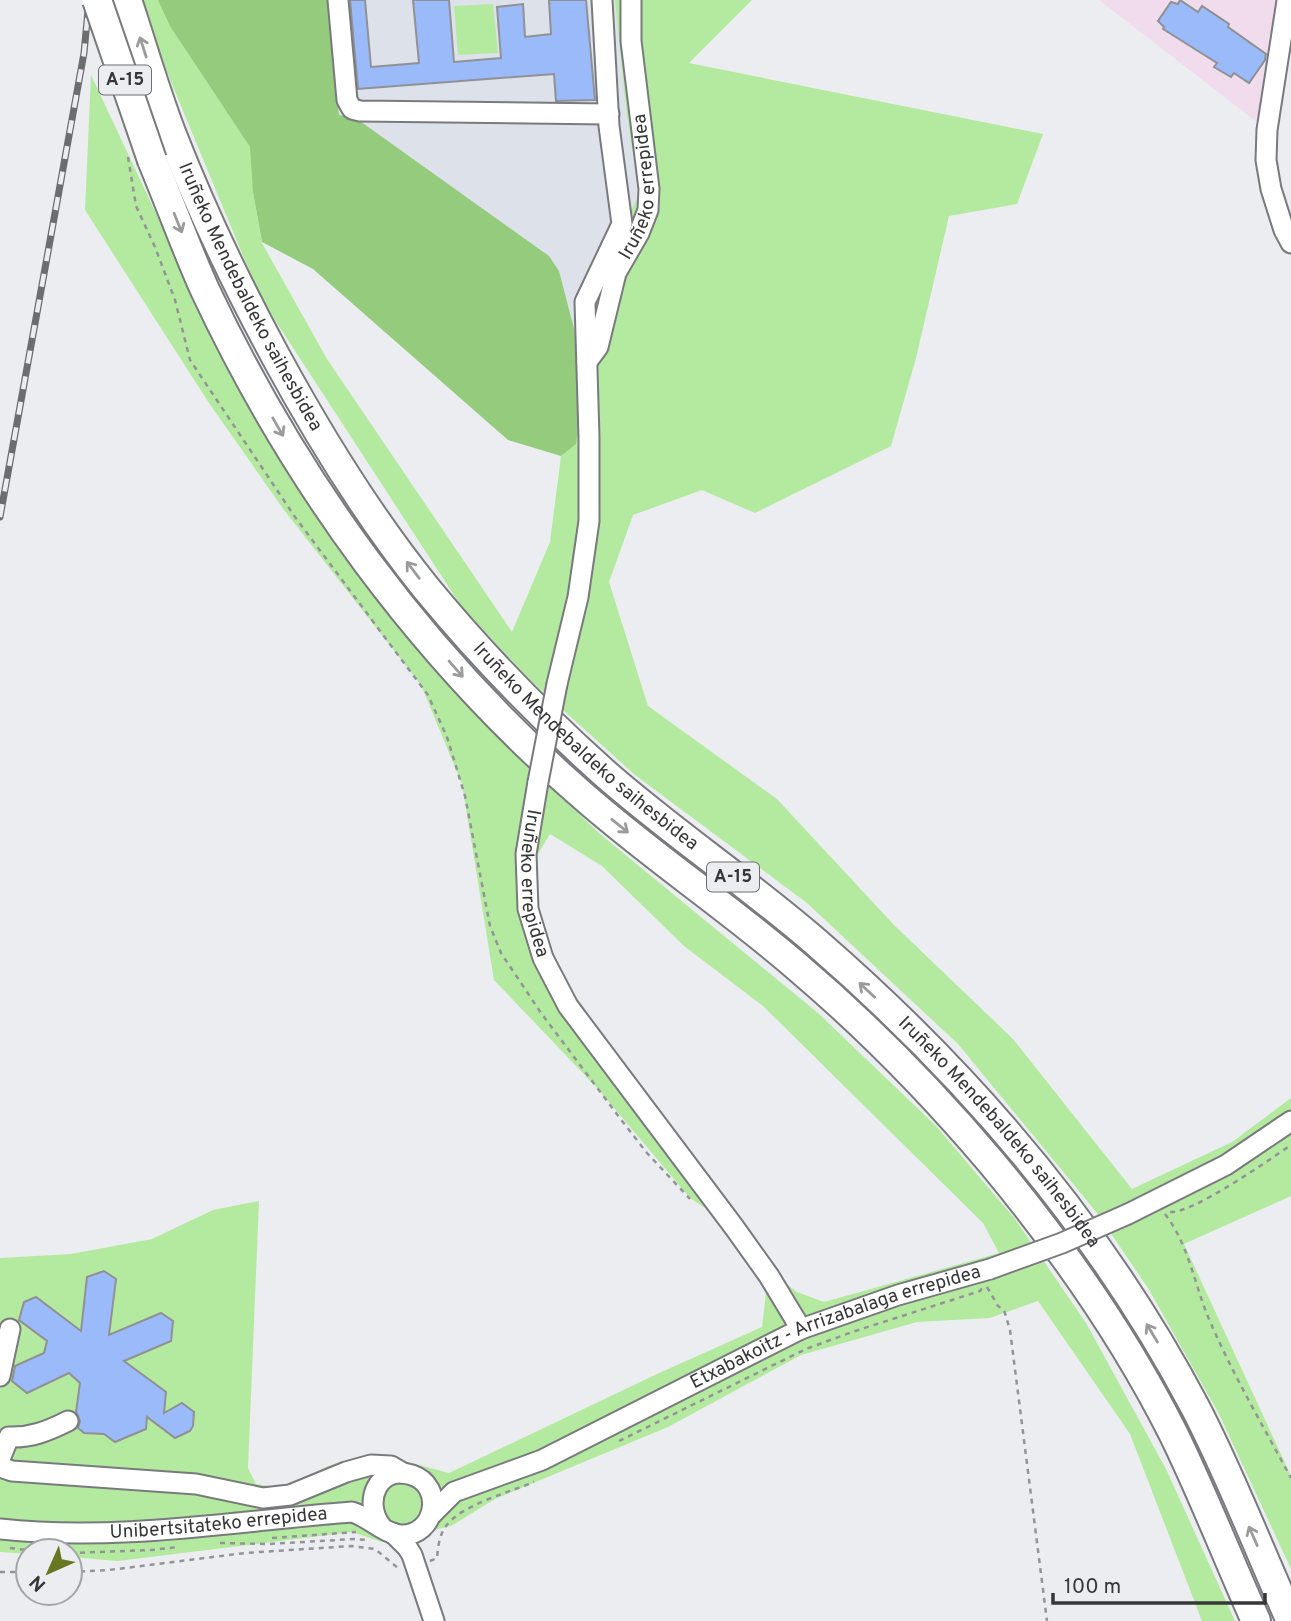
<svg xmlns="http://www.w3.org/2000/svg" width="1291" height="1621" font-family="Overpass,sans-serif">
  <rect width="100%" height="100%" fill="#ebedf0"/>
  <path fill="#dce1ea" d="M327 0H620L626 108 639 195 577 340 559 271 339 115Z"/>
  <path fill="#f0dcec" d="M1099 0H1281L1277 18 1268 40 1273 52 1262 126Z"/>
  <g fill="#b4ea9f">
    <path d="M141 0H159L255 127 253 192 262 243 327 359 512 632 550 542 561 456 576 443 585 302 639 195 626 108 615 0H752L689 63 1043 134 1017 204 949 216 916 358 891 446 755 513 702 490 633 515 609 582 648 706 777 799 894 925 1013 1039 1132 1189 1232 1142 1291 1098V1196L1184 1244 1291 1476V1569L1219 1414 1148 1288 1097 1213 958 1044 807 903 635 775 531 681 461 606 260 297 167 72Z"/>
    <path d="M493 4 498 53 458 55 454 6Z"/>
    <path d="M91 75 167 237 247 395 363 579 475 714 600 834 818 1013 936 1126 1015 1219 1086 1323 1166 1469 1235 1621H1202L1130 1434 1038 1301 990 1318 917 1322 801 1355 668 1427 495 1499 451 1526 382 1542 352 1532 118 1561 70 1557V1551H28V1554L0 1552V1258L71 1254 152 1239 213 1210 259 1201 248 1468 256 1484 283 1488 328 1466 378 1454 449 1473 657 1374 762 1327 767 1284 749 1256 797 1292 824 1302 999 1253 983 1223 763 1006 684 946 602 866 550 834 538 854 537 909 562 976 734 1227 690 1198 598 1089 494 980 462 784 421 685 284 510 209 403 85 210Z"/>
  </g>
  <path fill="#94cb7d" d="M158 0H327L339 115 357 119 549 256 559 271 577 340 587 363 576 444 561 456 508 440 313 269 262 242 253 192 250 147 170 26Z"/>
  <g fill="#9bbaf9" stroke="#909194" stroke-width="2">
    <path d="M350 0H365L371 67 419 63 413 0H449L454 62 501 58 497 7 523 4 525 37 551 34 549 0H586L595 100 556 101 554 74 358 89Z"/>
    <path d="M1180 0 1198 12 1202 6 1229 24 1228 27 1266 54 1265 60 1249 83 1234 73 1231 77 1214 67 1217 63 1163 29 1164 27 1158 21 1171 2 1178 4Z"/>
    <path d="M104 1271 116 1279 109 1335 161 1313 173 1321 171 1341 124 1361 166 1392 164 1413 182 1403 194 1412 193 1426 190 1431 175 1438 147 1417 146 1429 115 1442 104 1434 84 1433 78 1428 80 1421 76 1412 80 1383 69 1373 27 1393 12 1381 15 1366 44 1353 47 1341 19 1320 24 1302 36 1297 81 1331 87 1277Z"/>
  </g>
  <g fill="none" stroke-linecap="round" stroke-linejoin="round">
    <g stroke="#797a7d" stroke-width="23">
      <g id="minor">
        <path d="M338 0 347 100 352 109 360 111 609 114"/>
        <path d="M1287 1 1267 130 1266 160 1271 189 1284 230 1291 243"/>
        <path id="s1" d="M587 362 598 347 616 273 639 233 648 210 649 189 631 41V0"/>
        <path d="M557 684 578 597 589 521V437L585 302 622 224 609 126 602 0"/>
        <path id="s2" d="M538 782 526 854 528 909 543 958 568 1006 734 1227 769 1276 801 1329"/>
        <path d="M1128 1214 1226 1165 1291 1121"/>
        <path d="M0 1376 10 1329"/>
        <path d="M0 1459 9 1437C31 1438 48 1431 68 1421"/>
        <path d="M0 1467 12 1471 196 1484 263 1498 290 1495 346 1472 371 1465 391 1466 403 1473"/>
        <path id="s3" d="M432 1514 454 1492 542 1460 801 1329 898 1295 990 1269"/>
        <path id="s4" d="M0 1529C118 1542 235 1521 352 1512 369 1517 384 1534 401 1535 436 1536 445 1486 412 1475 379 1464 362 1501 381 1526"/>
        <path d="M393 1533 407 1547 412 1555 434 1621"/>
      </g>
    </g>
    <g stroke="#797a7d" stroke-width="32">
      <g id="highway">
        <path id="s5" d="M127 0C142 45 155 91 172 135 202 212 237 285 276 357 320 438 368 516 426 588 477 650 542 717 602 771 671 832 748 883 817 943 969 1075 1101 1229 1195 1407 1231 1476 1259 1550 1291 1621"/>
        <path d="M152 160C170 203 186 248 205 290 295 482 422 656 582 795 650 855 725 905 794 964 865 1024 931 1091 991 1162 1061 1246 1124 1336 1173 1433 1203 1494 1228 1559 1256 1621"/>
      </g>
    </g>
    <g stroke="#939497" stroke-width="2.5" stroke-dasharray="5 5" stroke-linecap="butt">
      <path d="M128 157 136 206 155 247 175 300 190 360 295 517 428 695 447 737 465 796 490 926 501 953 541 1013 619 1117 647 1153 690 1199"/>
      <path d="M1170 1212C1192 1214 1269 1160 1291 1145"/>
      <path d="M1165 1214C1189 1245 1194 1284 1209 1319 1232 1373 1263 1426 1291 1478"/>
      <path d="M987 1287 998 1306 1004 1310 1010 1330 1047 1621"/>
      <path d="M619 1441 806 1349 852 1332 980 1291 982 1288"/>
      <path d="M272 1538 356 1532"/>
      <path d="M220 1543 268 1544 355 1539 367 1540"/>
      <path d="M10 1548 36 1551"/>
      <path d="M70 1553 152 1550 178 1547"/>
      <path d="M430 1561 437 1558C438 1548 439 1535 446 1526 461 1505 510 1492 534 1482"/>
      <path d="M0 1572H28"/>
      <path d="M70 1572 109 1570 245 1553 351 1546 375 1549 398 1568"/>
    </g>
    <use href="#minor" stroke="#fff" stroke-width="19"/>
    <use href="#highway" stroke="#fff" stroke-width="28"/>
    <g stroke="#6c6d6f" stroke-width="7">
      <path id="rail" d="M0 517 84 53 89 0"/>
    </g>
    <use href="#rail" stroke="#ebedf0" stroke-width="4.5" stroke-dasharray="13" stroke-linecap="butt"/>
    <g stroke="#797a7d" stroke-width="23" stroke-linecap="butt">
      <g id="minor-bridge">
        <path d="M538 782 557 684"/>
        <path d="M990 1269 1062 1243 1128 1214"/>
      </g>
    </g>
    <g stroke="#797a7d" stroke-width="32" stroke-linecap="butt">
      <path id="highway-bridge" d="M97 0 152 160"/>
    </g>
    <use href="#minor-bridge" stroke="#fff" stroke-width="19"/>
    <use href="#highway-bridge" stroke="#fff" stroke-width="28"/>
  </g>
  <defs><path id="oneway-shaft" d="M-6 0H5M1.5-3L5.5 0L1.5 3" fill="none" stroke-width="1.6" stroke-linecap="round" stroke-linejoin="round" transform="scale(1.75)"/></defs>
  <g stroke="#9b9b9c">
    <use href="#oneway-shaft" transform="translate(143 47) rotate(-108)"/>
    <use href="#oneway-shaft" transform="translate(178 223) rotate(68)"/>
    <use href="#oneway-shaft" transform="translate(278 427) rotate(60)"/>
    <use href="#oneway-shaft" transform="translate(413 570) rotate(-127)"/>
    <use href="#oneway-shaft" transform="translate(456 669) rotate(49)"/>
    <use href="#oneway-shaft" transform="translate(620 826) rotate(39)"/>
    <use href="#oneway-shaft" transform="translate(867 990) rotate(-137)"/>
    <use href="#oneway-shaft" transform="translate(1152 1333) rotate(-121)"/>
    <use href="#oneway-shaft" transform="translate(1253 1536) rotate(-114)"/>
  </g>
  <g text-anchor="middle" dominant-baseline="central" stroke-width="7" stroke-linejoin="round" paint-order="stroke">
    <g fill="#ebedf0" stroke="#6d6e70" stroke-width="2">
      <rect x="99" y="65.5" width="52" height="29" rx="5"/>
      <rect x="707" y="862.5" width="52" height="29" rx="5"/>
    </g>
    <g font-size="18" font-weight="bold" fill="#373739">
      <text x="125" y="80">A-15</text>
      <text x="733" y="877">A-15</text>
    </g>
    <g font-size="19" fill="#373739" stroke="#ebedf0">
      <text stroke="none"><textPath href="#s1" startOffset="187">Iruñeko errepidea</textPath></text>
      <text stroke="none"><textPath href="#s5" startOffset="322">Iruñeko Mendebaldeko saihesbidea</textPath></text>
      <text stroke="none"><textPath href="#s5" startOffset="889">Iruñeko Mendebaldeko saihesbidea</textPath></text>
      <text stroke="none"><textPath href="#s2" startOffset="103">Iruñeko errepidea</textPath></text>
      <text stroke="none"><textPath href="#s5" startOffset="1456">Iruñeko Mendebaldeko saihesbidea</textPath></text>
      <text stroke="none"><textPath href="#s3" startOffset="448">Etxabakoitz - Arrizabalaga errepidea</textPath></text>
      <text stroke="none"><textPath href="#s4" startOffset="219">Unibertsitateko errepidea</textPath></text>
    </g>
  </g>
  <g transform="translate(49 1572) rotate(225)"><circle r="33" fill="#ebedf0" stroke="#a3a4a7" stroke-width="2"/>
  <path d="M0-5L12 26L0 18L-12 26Z" fill="#687521"/>
  <text y="-10" font-size="19" font-weight="bold" text-anchor="middle" fill="#373739">N</text>
  </g>
  <path d="M1053 1593v10h212v-10" fill="none" stroke="#373739" stroke-width="3.5"/>
  <text x="1064" y="1593" font-size="21" fill="#373739" stroke="#ebedf0" stroke-width="5" paint-order="stroke">100 m</text>
</svg>
